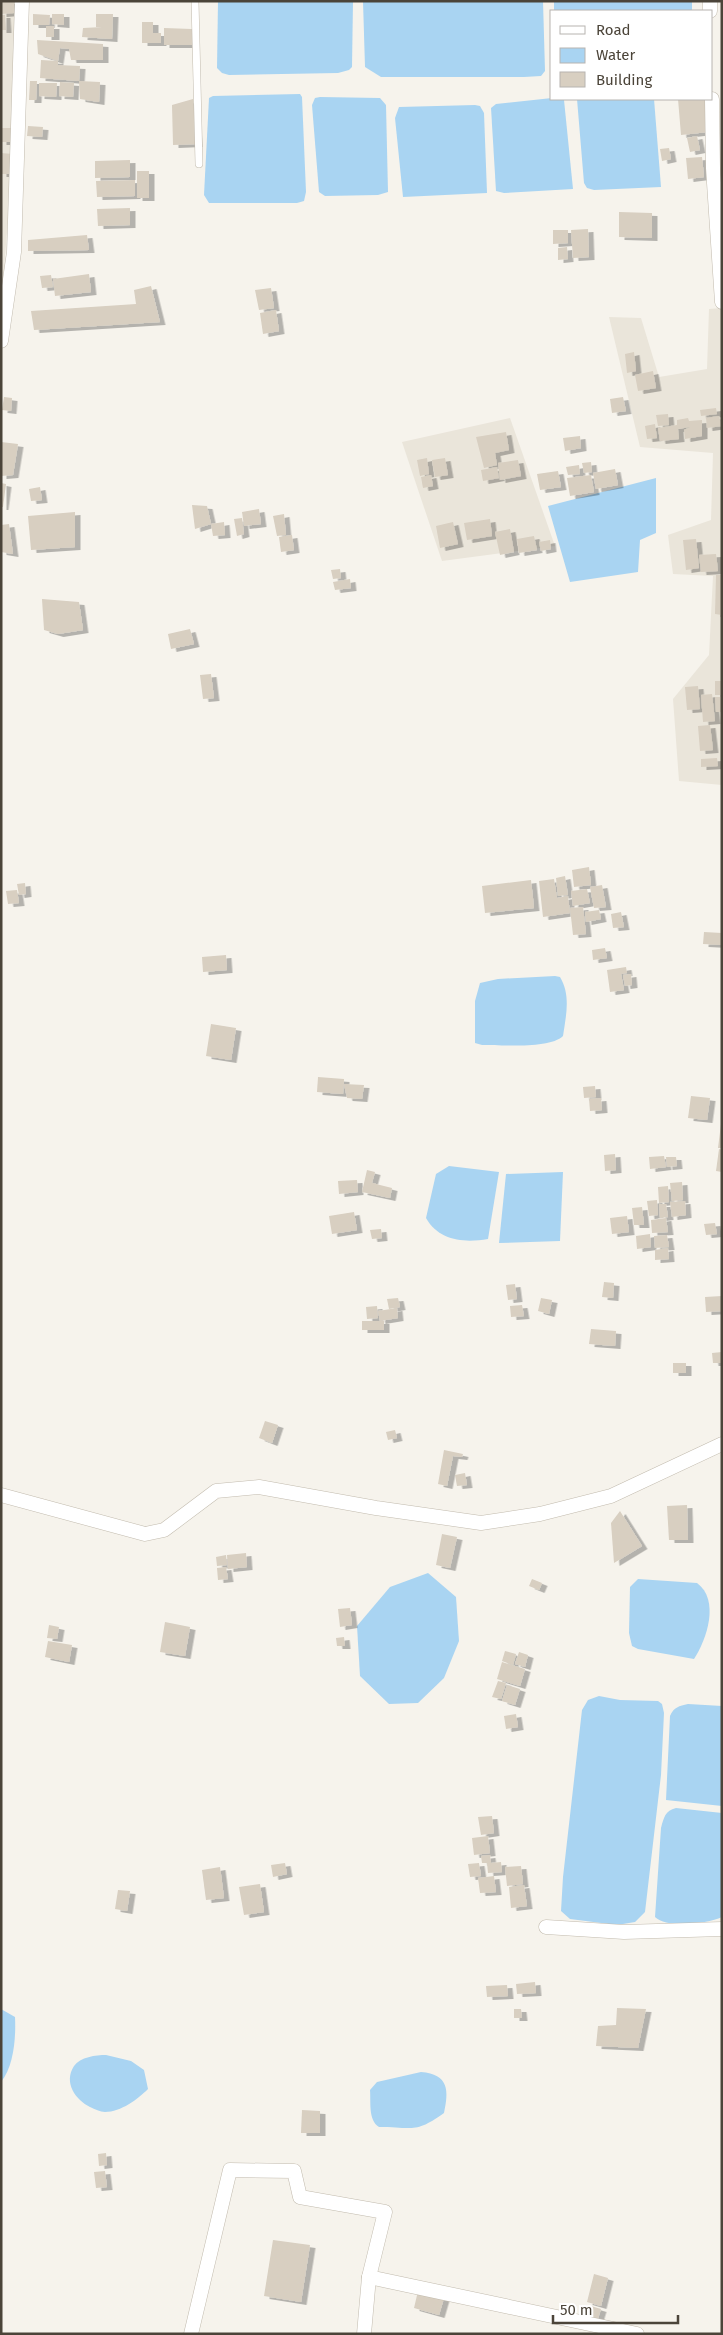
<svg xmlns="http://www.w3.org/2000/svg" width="723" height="2335" font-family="'Fira Sans',sans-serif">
  <defs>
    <filter id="shadow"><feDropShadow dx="5.5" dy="3" stdDeviation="0" flood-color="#0004"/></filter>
  </defs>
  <rect width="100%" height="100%" fill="#f6f3ec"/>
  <g fill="#eae5da">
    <path d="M1 1H17L11 184 1 305Z"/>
    <path d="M722 308V785L679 781 673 699 709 655 713 576 673 574 668 535 711 520 713 453 640 447 609 317 641 318 659 377 707 369 709 309Z"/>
    <path d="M510 418 555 546 442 561 402 442Z"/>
  </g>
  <g fill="#a9d4f2">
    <path d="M218 1H353L352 67 349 70 338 73 229 75 222 73 217 68Z"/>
    <path d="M363 1H543L545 71 541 76 524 77H381L365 67Z"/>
    <rect x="554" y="1" width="138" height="10"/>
    <path d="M300 94 302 97 306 192 304 201 297 203H209L204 195 209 98 213 96Z"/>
    <path d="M320 97 380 98 386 105 388 192 378 195 325 196 319 192 312 105 315 98Z"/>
    <path d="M552 98 564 100 573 189 504 193 496 191 491 108 496 104Z"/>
    <path d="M577 99H654L661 187 594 190 587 188 584 183Z"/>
    <path d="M475 105 480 106 484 113 487 193 403 197 395 118 399 107Z"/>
    <path d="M656 478V533L640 540 638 572 570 582 548 506Z"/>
    <path d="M555 976 560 977C571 995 566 1016 563 1036 550 1049 501 1045 482 1045L475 1043V1001L480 983 498 979Z"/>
    <path d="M449 1166 499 1172 488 1239C464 1243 439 1241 426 1218L436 1174Z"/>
    <path d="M563 1172 560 1241 499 1243 506 1174Z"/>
    <path d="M428 1573 456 1597 459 1641 444 1678 418 1703 389 1704 360 1676 357 1626 390 1587Z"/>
    <path d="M638 1579 697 1583C720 1600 707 1639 694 1659L638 1649 632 1646 629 1633 630 1587Z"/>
    <path d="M599 1696 620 1700 658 1701 662 1704 664 1713 661 1775 645 1912 635 1922 617 1925 570 1919 561 1911 563 1877 582 1710 588 1700Z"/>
    <path d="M688 1704 722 1706V1806L666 1800 670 1716C674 1707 679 1706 688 1704Z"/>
    <path d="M676 1808 722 1813V1917C707 1924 667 1929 655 1917L661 1828C664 1817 665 1811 676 1808Z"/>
    <path d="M1 2009 15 2017C16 2037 14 2066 1 2082Z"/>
    <path d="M106 2055 131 2061 144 2070 148 2089C138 2099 121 2112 105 2112 100 2112 95 2109 90 2107 76 2100 63 2083 74 2066 80 2057 96 2055 106 2055Z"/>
    <path d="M421 2072C449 2074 449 2091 444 2113 415 2134 412 2127 379 2127 368 2120 371 2102 370 2090L377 2082Z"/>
  </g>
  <g fill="#d8cfc1" filter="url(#shadow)">
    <path d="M1 1H14V13L1 14Z"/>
    <path d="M33 14 50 15 49 25H33Z"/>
    <path d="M52 14H64V25L52 24Z"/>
    <path d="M96 14H113L112 39 82 37 83 28 103 27H96Z"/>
    <path d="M1 15H5L6 30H1Z"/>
    <path d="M142 22H153V33H161V43H142Z"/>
    <rect x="46" y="26" width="8" height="11"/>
    <path d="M164 28 192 29V45H164Z"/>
    <path d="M37 40 103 44V60H71L69 49 60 48 58 61 38 54Z"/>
    <path d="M41 60 58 61V65L80 66 79 81 100 82 99 102 80 99 79 81 40 78Z"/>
    <path d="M30 81H37L36 100H29Z"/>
    <path d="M60 82 74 83 73 97 59 96Z"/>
    <path d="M39 83H57L56 97 39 96Z"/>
    <path d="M193 99 197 144 173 145 172 105Z"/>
    <path d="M678 99H706L708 132 681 135Z"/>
    <path d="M28 126 43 127 42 137 27 136Z"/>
    <rect x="1" y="128" width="14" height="14"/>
    <path d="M697 136 700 150 690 152 687 138Z"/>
    <path d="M669 148 671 159 662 161 660 149Z"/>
    <path d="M1 153 13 154 12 174H1Z"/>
    <path d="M702 157 704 177 688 179 686 158Z"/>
    <path d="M130 160V177L95 178V161Z"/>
    <rect x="137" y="171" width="12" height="27"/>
    <path d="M135 180V196L97 197 96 181Z"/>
    <path d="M130 208V225L98 226 97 209Z"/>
    <path d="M619 212 652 213V238L619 237Z"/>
    <path d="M588 229 589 257 573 258 571 230Z"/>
    <path d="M553 230H568V243L553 244Z"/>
    <path d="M87 235 89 250 28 251V240Z"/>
    <path d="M567 247 568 259 558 260V248Z"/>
    <path d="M89 274 91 292 55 296 53 279Z"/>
    <path d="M51 275 53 287 42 288 40 276Z"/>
    <path d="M151 286 160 322 34 330 31 311 136 304 134 290Z"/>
    <path d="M271 288 274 308 259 310 255 290Z"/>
    <path d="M276 310 279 331 263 334 260 313Z"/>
    <path d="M634 352 636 371 627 373 625 354Z"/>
    <path d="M653 371 656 388 638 391 635 375Z"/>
    <path d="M4 397 12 398 11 411 2 410Z"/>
    <path d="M623 397 626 411 612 413 610 399Z"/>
    <path d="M716 408 717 414 701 416 700 410Z"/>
    <path d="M668 414 669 425 658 426 656 415Z"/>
    <path d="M719 416 722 426 707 428 706 418Z"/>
    <path d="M688 418 689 421 702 420V436L685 439 684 430 690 427 678 429 679 439 660 441 658 428 677 425V420Z"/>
    <path d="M655 424 657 438 647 439 645 426Z"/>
    <path d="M506 432 509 450 495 453 497 465 484 468 476 437Z"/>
    <path d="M580 436 581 448 565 451 563 438Z"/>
    <path d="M1 442 18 444 13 475 1 476Z"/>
    <path d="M427 458 429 474 420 476 417 460Z"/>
    <path d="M445 458 448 475 435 477 432 460Z"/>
    <path d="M518 460 521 476 500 480 498 463Z"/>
    <path d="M591 462 592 472 584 473 582 463Z"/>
    <path d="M579 465 580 474 568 475 566 467Z"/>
    <path d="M497 467 499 478 483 481 481 470Z"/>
    <path d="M615 469 618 485 596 489 593 473Z"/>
    <path d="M558 471 561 487 540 490 537 474Z"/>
    <path d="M431 475 433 486 423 488 421 477Z"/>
    <path d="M591 475 594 492 570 496 567 478Z"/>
    <path d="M1 483 6 484 3 507H1Z"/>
    <path d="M40 487 42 500 31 501 29 489Z"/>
    <path d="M192 505 207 506 211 524 195 529Z"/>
    <path d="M259 509 261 524 244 526 242 512Z"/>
    <path d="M75 512V547L31 550 28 516Z"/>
    <path d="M284 514 286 535 277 536 273 516Z"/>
    <path d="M242 518 244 534 237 536 234 519Z"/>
    <path d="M490 519 492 536 467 540 464 523Z"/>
    <path d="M224 522 225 535 213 536 211 524Z"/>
    <path d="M453 522 458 544 440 548 436 526Z"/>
    <path d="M9 524 13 554 1 552V525Z"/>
    <path d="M510 529 514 552 500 555 495 532Z"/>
    <path d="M292 535 294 550 281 552 279 537Z"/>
    <path d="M534 536 537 550 519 553 517 539Z"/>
    <path d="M696 539 699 568 686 570 683 540Z"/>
    <path d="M550 540 551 549 541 551 539 542Z"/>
    <path d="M716 554 718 571 701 572 699 555Z"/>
    <path d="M340 569 341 578 333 579 331 570Z"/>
    <path d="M716 575H722V615L715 614Z"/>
    <path d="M350 579 351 588 335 590 333 582Z"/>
    <path d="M42 599 79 602 83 630 58 634 44 630Z"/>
    <path d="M190 629 194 644 171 649 168 634Z"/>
    <path d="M211 674 214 698 203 699 200 675Z"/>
    <rect x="715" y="681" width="7" height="14"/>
    <path d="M698 686 700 709 687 710 685 687Z"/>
    <path d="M712 694 715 721 703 722 701 695Z"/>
    <path d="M715 697H722V712H716Z"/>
    <path d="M710 725 713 750 700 751 698 726Z"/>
    <path d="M717 758 718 766 701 767V759Z"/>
    <path d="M589 867 591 885 574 887 572 870Z"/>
    <path d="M565 876 568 895 558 896 556 878Z"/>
    <path d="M554 879 557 898 568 896 570 913 543 917 539 881Z"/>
    <path d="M531 880 534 908 485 913 482 886Z"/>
    <path d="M25 883 26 894 19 895 17 884Z"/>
    <path d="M602 885 606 907 594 908 590 887Z"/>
    <path d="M587 889 590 903 573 906 571 891Z"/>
    <path d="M17 890 19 903 8 904 6 891Z"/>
    <path d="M583 907 586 934 573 935 570 908Z"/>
    <path d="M599 910 601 919 586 922 585 912Z"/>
    <path d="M621 912 624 927 613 928 611 914Z"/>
    <path d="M704 932 722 933V945L703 944Z"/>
    <path d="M605 948 607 958 593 960 592 950Z"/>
    <path d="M226 955 227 970 203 972 202 957Z"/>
    <path d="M626 967 627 973 621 974 624 990 610 992 607 970Z"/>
    <path d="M631 974 632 985 625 986 623 975Z"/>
    <path d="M211 1024 236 1028 231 1060 206 1056Z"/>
    <path d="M318 1077 344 1079 343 1094 317 1092Z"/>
    <path d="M344 1084 364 1085 362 1099 347 1098Z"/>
    <path d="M595 1086 596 1097 584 1098 583 1087Z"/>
    <path d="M691 1096 710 1098 707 1120 688 1118Z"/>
    <path d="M601 1098 602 1110 590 1111 589 1099Z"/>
    <path d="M721 1124H722V1148H718Z"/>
    <path d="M719 1149 722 1150V1172L716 1171Z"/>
    <path d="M615 1154 616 1170 605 1171 604 1155Z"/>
    <path d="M664 1156 666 1167 650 1169 649 1157Z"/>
    <path d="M666 1157H676L677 1166 667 1167Z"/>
    <path d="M367 1170 375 1172 372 1183 392 1188 390 1198 362 1192Z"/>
    <path d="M357 1180 358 1192 339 1194 338 1181Z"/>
    <path d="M682 1182 683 1200 672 1201 670 1183Z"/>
    <path d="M668 1186 669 1202 659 1203 658 1187Z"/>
    <path d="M657 1200 658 1215 649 1216 647 1201Z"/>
    <path d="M685 1201 686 1215 672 1217 670 1202Z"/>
    <path d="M659 1204H666L668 1217 660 1218Z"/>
    <path d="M642 1207 644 1225H634L632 1208Z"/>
    <path d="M354 1212 357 1230 332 1234 329 1216Z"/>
    <path d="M627 1216 629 1232 612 1234 610 1218Z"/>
    <path d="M666 1218 668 1232 652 1233 651 1220Z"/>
    <path d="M715 1223 717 1234 706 1235 704 1224Z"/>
    <path d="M381 1229 382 1238 372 1239 370 1230Z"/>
    <path d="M650 1234 651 1247 637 1249 636 1236Z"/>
    <path d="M667 1235 669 1247 655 1248 654 1236Z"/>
    <path d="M668 1248 669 1259 655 1260V1250Z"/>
    <path d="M604 1282 614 1283 613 1298 602 1297Z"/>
    <path d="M515 1284 517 1299 508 1300 506 1285Z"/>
    <path d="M722 1296V1311L706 1312 705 1297Z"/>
    <path d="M398 1298 400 1307 389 1309 387 1299Z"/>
    <path d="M541 1298 552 1300 549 1314 538 1311Z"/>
    <path d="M522 1305 524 1316 511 1317 510 1306Z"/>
    <path d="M377 1306 378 1318 367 1319 366 1307Z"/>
    <path d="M397 1308 398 1318 380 1321 378 1311Z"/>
    <rect x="362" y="1321" width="22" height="9"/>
    <path d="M591 1329 616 1331 615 1346 589 1344Z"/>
    <path d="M722 1352V1363H713L712 1353Z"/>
    <rect x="673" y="1363" width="13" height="10"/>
    <path d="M265 1421 278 1425 272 1443 259 1438Z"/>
    <path d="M395 1430 397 1438 388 1440 386 1432Z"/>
    <path d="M444 1450 463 1454 462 1457 453 1456 447 1486 438 1484Z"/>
    <path d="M465 1473 467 1485 457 1486 455 1475Z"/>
    <path d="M687 1505 688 1540H669L667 1506Z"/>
    <path d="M620 1511 642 1546 614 1563 611 1523Z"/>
    <path d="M442 1534 457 1537 450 1568 436 1565Z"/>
    <path d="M246 1553 247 1567 228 1569 227 1555Z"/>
    <path d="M226 1555 227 1565 217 1566 216 1557Z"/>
    <path d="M226 1567 228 1579 218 1580 217 1568Z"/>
    <path d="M532 1579 542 1583 539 1590 529 1586Z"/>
    <path d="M350 1608 352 1625 340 1627 338 1609Z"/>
    <path d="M165 1622 190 1627 185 1656 160 1652Z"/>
    <path d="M49 1625 59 1627 57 1639 47 1638Z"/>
    <path d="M344 1637 345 1646H337L336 1638Z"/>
    <path d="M48 1641 72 1645 69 1662 45 1657Z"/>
    <path d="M505 1651 516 1654 513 1665 502 1661Z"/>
    <path d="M519 1652 528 1655 525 1667 515 1664Z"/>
    <path d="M502 1662 525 1669 520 1686 497 1679Z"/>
    <path d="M498 1681 506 1683 501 1699 492 1697Z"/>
    <path d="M507 1685 520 1689 515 1705 502 1701Z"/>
    <path d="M516 1714 518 1727 506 1729 504 1716Z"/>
    <path d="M492 1816 494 1833 481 1835 478 1817Z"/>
    <path d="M488 1836 490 1853 474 1855 472 1838Z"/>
    <path d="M490 1855 491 1863 501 1862 502 1872 488 1873 487 1863H482L481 1856Z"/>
    <path d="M285 1863 287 1874 273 1877 271 1865Z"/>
    <path d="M479 1863 481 1876 470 1877 468 1864Z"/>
    <path d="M521 1866 523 1884 507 1886 505 1867Z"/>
    <path d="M220 1867 224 1898 206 1900 202 1870Z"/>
    <path d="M494 1876 496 1892 480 1893 478 1878Z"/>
    <path d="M260 1884 264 1912 244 1915 239 1887Z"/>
    <path d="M524 1885 527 1906 511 1908 509 1887Z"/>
    <path d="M118 1890 130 1891 127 1911 115 1909Z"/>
    <path d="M535 1982 536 1993 517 1994 516 1984Z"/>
    <path d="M507 1985 508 1996 487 1997 486 1986Z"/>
    <path d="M617 2008 646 2009 638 2048 596 2046 598 2026 616 2025Z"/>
    <path d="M514 2009H521L522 2018H514Z"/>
    <path d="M302 2110 320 2111V2133H301Z"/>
    <path d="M106 2153 107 2165 99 2166 98 2154Z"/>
    <path d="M105 2171 107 2187 96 2188 94 2172Z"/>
    <path d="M273 2240 310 2245 301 2302 264 2296Z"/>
    <path d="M594 2274 608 2278 601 2306 587 2302Z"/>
    <path d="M418 2291 444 2298 439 2315 414 2308Z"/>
    <path d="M591 2306 601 2309 597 2322 587 2318Z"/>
  </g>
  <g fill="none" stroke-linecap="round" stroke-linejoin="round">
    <g stroke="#c2bbae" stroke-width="8">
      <path id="service" d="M195 1 199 164"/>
    </g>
    <g stroke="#c2bbae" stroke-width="15">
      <g id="minor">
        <path d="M710 1V11"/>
        <path d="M712 99 713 168 722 302"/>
        <path d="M1 341 14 252 22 1"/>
        <path d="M1 1495 145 1534 164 1530 216 1491 259 1487 376 1508 481 1523 540 1514 611 1496 722 1444"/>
        <path d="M546 1927 624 1932 722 1929"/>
        <path d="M369 2277 637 2334"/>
        <path d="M191 2334 230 2170 294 2171 300 2197 385 2212 369 2277 364 2334"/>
      </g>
    </g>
    <use href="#service" stroke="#fff" stroke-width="7"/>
    <use href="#minor" stroke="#fff" stroke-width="14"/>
  </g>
  <rect width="723" height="2335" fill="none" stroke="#4b4439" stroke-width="5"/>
  <rect x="550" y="10" width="162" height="90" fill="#ffffff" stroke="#b7b4b0"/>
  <rect x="560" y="26" width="25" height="8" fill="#ffffff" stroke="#b7b4b0"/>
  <text x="596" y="35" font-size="15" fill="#4b4439">Road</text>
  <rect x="560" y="48" width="25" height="15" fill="#a9d4f2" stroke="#b7b4b0"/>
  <text x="596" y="60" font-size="15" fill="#4b4439">Water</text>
  <rect x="560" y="72" width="25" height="15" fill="#d8cfc1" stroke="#b7b4b0"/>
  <text x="596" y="85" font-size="15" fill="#4b4439">Building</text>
  <path d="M553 2315v8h125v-8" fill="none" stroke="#4b4439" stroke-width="2.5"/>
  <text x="560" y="2315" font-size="15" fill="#4b4439" stroke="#ffffff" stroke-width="4" paint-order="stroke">50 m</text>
</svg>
